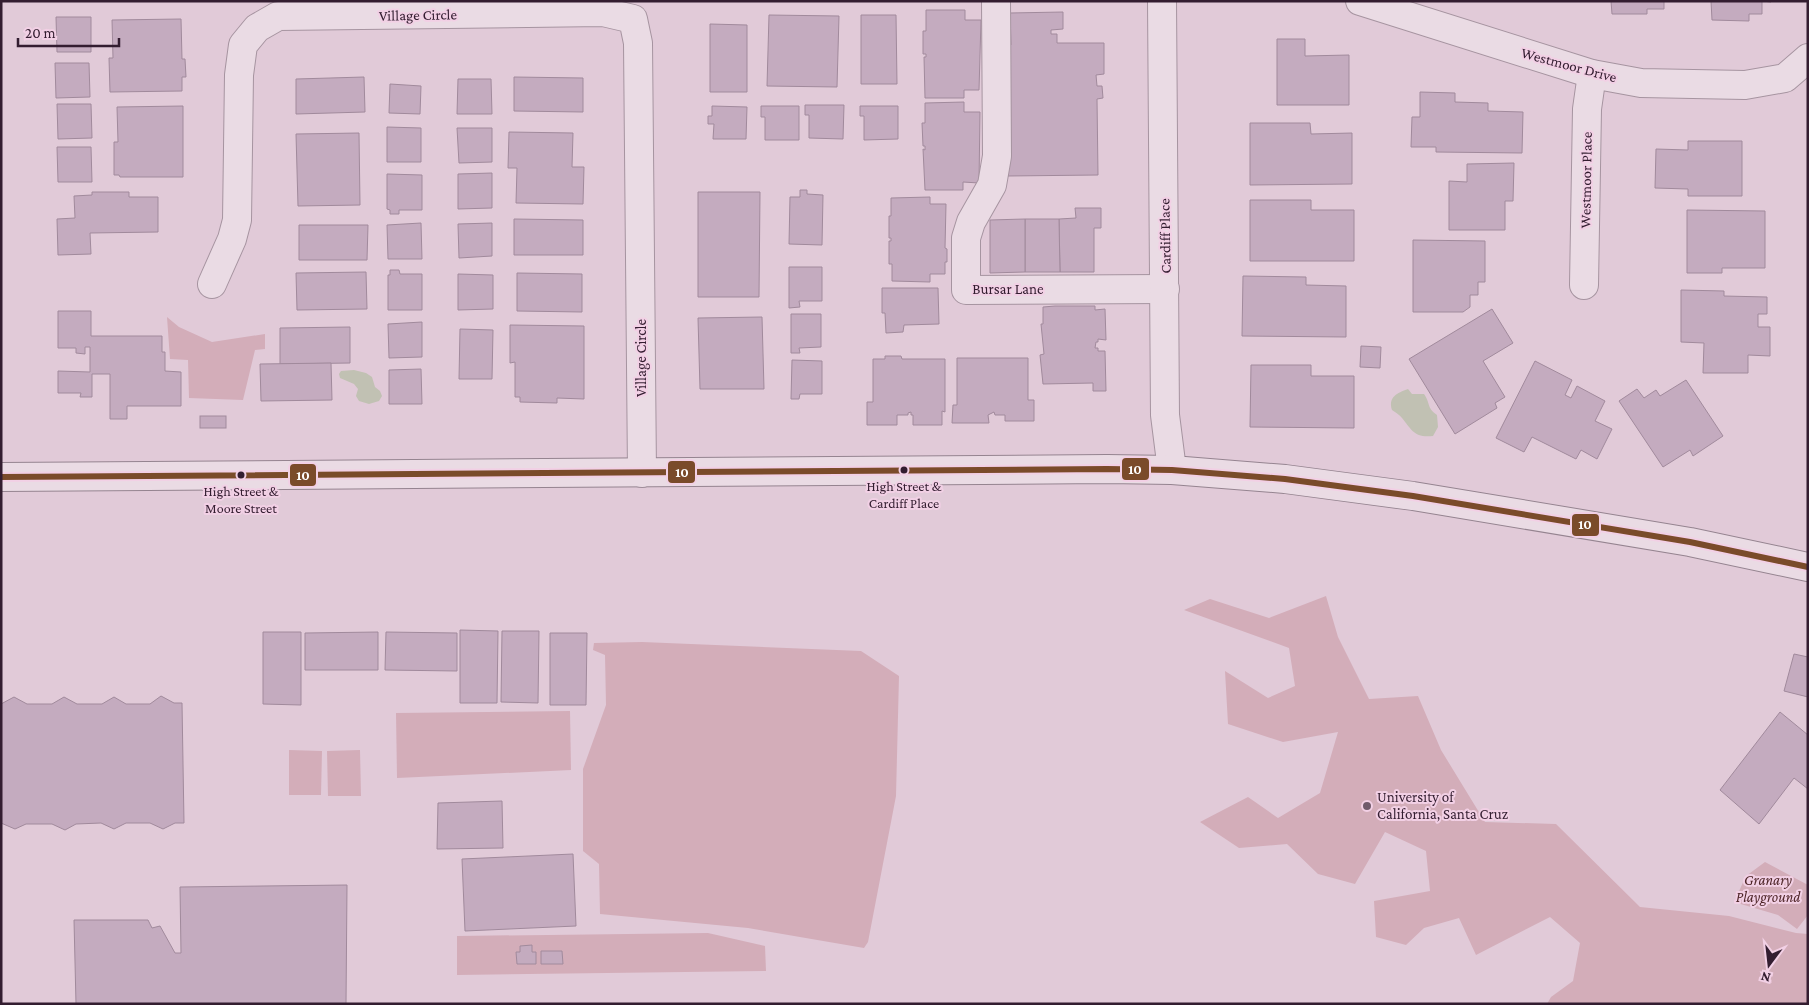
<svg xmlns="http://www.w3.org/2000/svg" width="1809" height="1005" font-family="'Crimson Pro',serif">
  <rect width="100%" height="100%" fill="#e1cad8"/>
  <g fill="#d3adb9">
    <path d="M167 317 179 327 212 342 265 334V349L255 350 243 400 189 398 188 360 170 359Z"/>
    <path d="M1326 596 1338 637 1369 699 1418 696 1441 750 1485 822 1556 824 1640 907 1729 916 1796 933 1808 934V1004H1547L1551 997 1573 981 1580 943 1550 917 1476 955 1459 918 1424 928 1406 945 1376 937 1374 901 1430 891 1426 851 1385 832 1355 884 1318 874 1287 844 1239 848 1200 822 1248 797 1278 818 1320 793 1338 732 1283 742 1228 724 1225 671 1268 698 1295 686 1289 648 1184 610 1210 599 1269 618Z"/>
    <path d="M642 642 861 651 899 676 896 796 868 942 864 948 748 928 600 914 599 864 583 851V769L606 705 605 655 593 650 594 643Z"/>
    <path d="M570 711 571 770 397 778 396 713Z"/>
    <path d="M289 750 322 751 321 795H289Z"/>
    <path d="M360 750 361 796H328L327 751Z"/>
    <path d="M1765 862 1808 885V915L1797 929 1778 915 1734 902 1746 876Z"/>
    <path d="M708 933 765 946 766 971 457 975V936Z"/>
  </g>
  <g fill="#c1c1b3">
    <path d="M354 370 366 373 372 377 375 387 380 391 382 396 379 401 369 404 359 401 356 396 358 389 354 384 340 378 339 374 341 371Z"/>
    <path d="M1408 389 1412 394H1424C1431 404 1426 407 1437 415L1438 427 1433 436C1414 438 1412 430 1402 418 1400 415 1396 413 1392 410 1388 397 1397 393 1408 389Z"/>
  </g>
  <g fill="#c4abbf" stroke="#a18a9c">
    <path d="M1611 1H1664V9H1647V14H1612Z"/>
    <path d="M1711 1H1771V2L1762 1V14H1749V21L1712 20Z"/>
    <path d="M926 10H965V20H981L979 90H964V98H925L924 57H926V54H923V31H926Z"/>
    <path d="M1063 12V29L1051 30V34H1057V43H1104V74L1096 75 1097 86H1102L1103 98 1097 99 1098 175 1008 176 1006 45H1011L1010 13Z"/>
    <path d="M769 15 839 16 837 87 767 86Z"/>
    <path d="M861 15H896L897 84H861Z"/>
    <path d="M56 17H91V52H57Z"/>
    <path d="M181 19 182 59H185L186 77H182V91L110 92 109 58H113L112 20Z"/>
    <path d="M710 24 747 25V92H710Z"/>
    <path d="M1277 39H1305V56L1349 55V105H1277Z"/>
    <path d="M55 63H89L90 97 56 98Z"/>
    <path d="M364 77 365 112 296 114V79Z"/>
    <path d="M514 77 583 78V112L514 111Z"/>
    <path d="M458 79H491L492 114H457Z"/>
    <path d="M390 84 421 86 420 114 389 113Z"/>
    <path d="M1420 92 1455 93V102L1488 103V111L1523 112 1522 153 1436 152V147H1411L1412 117H1420Z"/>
    <path d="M964 102V112H980L979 183 963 182V190H925L923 149 925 150V146H923L922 123H925V103Z"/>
    <path d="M57 104H91L92 138 58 139Z"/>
    <path d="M805 105H844L843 139 809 138V115H805Z"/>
    <path d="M183 106V177H120L119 175H114V142H118L117 107Z"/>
    <path d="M712 106 747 107 746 139H713L714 124H708V116H712Z"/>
    <path d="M761 106H799V140H765V117H761Z"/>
    <path d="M860 106H898V139L864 140V116H860Z"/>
    <path d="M1250 123H1310L1311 134 1352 133V184L1250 185Z"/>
    <path d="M387 127 421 128V162H387Z"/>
    <path d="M457 128H492V162L459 163Z"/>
    <path d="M509 132 573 133 572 167H584L583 204 516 203 517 168H508Z"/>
    <path d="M359 133 360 205 298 206 296 134Z"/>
    <path d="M1688 141H1742V196H1688V189L1655 188 1656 149 1688 150Z"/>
    <path d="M57 147H91L92 182H58Z"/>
    <path d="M1514 163 1513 201H1505V230H1449V181L1467 182V164Z"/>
    <path d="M492 173V208L458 209V174Z"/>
    <path d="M387 174 422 175V210H399V214H390V210L387 209Z"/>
    <path d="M800 190H807V194L823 195 822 245 789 244 790 197H800Z"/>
    <path d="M92 192H129V197H158V232L90 233 91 254 58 255 57 219 75 218 74 196 92 195Z"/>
    <path d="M698 192H760L759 297H698Z"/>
    <path d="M930 197V204H946L945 248 947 249V262H945V274H930V282L892 281V264H889V241H891V238H889V216H891V198Z"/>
    <path d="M1250 200H1311V210H1354V261H1250Z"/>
    <path d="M1075 208H1101V228H1094V272H1060L1059 219 1076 218Z"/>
    <path d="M1687 210 1765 211V268H1722V273H1687Z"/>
    <path d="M514 219 583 220V255H514Z"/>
    <path d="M1025 219H1059L1060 272H1025Z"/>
    <path d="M1025 219V272L990 273V220Z"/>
    <path d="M421 223 422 259H388L387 225Z"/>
    <path d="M492 223V256L459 258 458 224Z"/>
    <path d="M299 225H368L367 260H299Z"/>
    <path d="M1413 240 1485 241V282H1478V295H1470V307L1463 312H1413Z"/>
    <path d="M789 267H822V301H799L800 307 789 308Z"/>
    <path d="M390 270H399L400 274H422V310H388V275H390Z"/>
    <path d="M366 272 367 309 297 310 296 273Z"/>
    <path d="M517 273 582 274V312L517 311Z"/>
    <path d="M458 274 493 275V309L458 310Z"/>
    <path d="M1243 276 1306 277V285L1346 286V337L1242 336Z"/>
    <path d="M882 288H938L939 324 904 325 903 332 886 333 885 313H882Z"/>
    <path d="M1681 290 1724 291V296L1767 297V314H1758V327H1770V356L1748 355V373H1703L1704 343 1681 342Z"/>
    <path d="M1055 306H1095V310L1105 309 1106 340 1098 339V342H1096L1095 348H1098V351H1105L1106 391H1093V383L1043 384 1040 355 1044 354 1041 324H1043V307Z"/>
    <path d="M1492 309 1513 343 1483 361 1505 397 1495 403 1497 408 1455 434 1409 359Z"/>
    <path d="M58 311H91V336H162V352H165V371L181 372V406H127V419H110V374H92V397H80L81 393H58V371L90 372V347H85V354L76 353V348H58Z"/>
    <path d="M791 314H821V347L799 348 800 353H791Z"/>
    <path d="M762 317 764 389H700L698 318Z"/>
    <path d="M422 322V357L389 358 388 324Z"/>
    <path d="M510 325 584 326V399L557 398V403L520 402V397H515V362L510 363Z"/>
    <path d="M350 327V363L280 364V328Z"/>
    <path d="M460 329 493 330 492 379H459Z"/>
    <path d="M1361 346 1381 347 1380 368 1360 367Z"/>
    <path d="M885 356H901L902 359H945V412L942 411V425H913V415H911V412L908 413V415H897V425H867V402H873V359H885Z"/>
    <path d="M957 358H1028V400H1034V421H1005V415H995L994 412 988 415 989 423H952L953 405H957Z"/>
    <path d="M792 360 822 361V394H800L799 399H791Z"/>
    <path d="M1535 361 1572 380 1565 395 1571 398 1577 386 1605 401 1595 421 1612 429 1597 459 1581 450 1576 459 1532 437 1524 452 1496 438Z"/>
    <path d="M331 363 332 400 261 401 260 364Z"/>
    <path d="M1251 365H1311V376H1354V428L1250 427Z"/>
    <path d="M421 369 422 404H389V370Z"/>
    <path d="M1686 380 1723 436 1693 456 1690 450 1663 467 1619 401 1637 389 1644 398 1656 390 1660 396Z"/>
    <rect x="200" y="416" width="26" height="12"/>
    <path d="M460 630 498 631 497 703H460Z"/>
    <path d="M502 631H539L538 703 501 702Z"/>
    <path d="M263 632H301V705L263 704Z"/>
    <path d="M378 632V670H305V633Z"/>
    <path d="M386 632 457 633V671L385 670Z"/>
    <path d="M550 633H587L586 705H550Z"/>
    <path d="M1794 654 1808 657V697L1784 691Z"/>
    <path d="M161 696 174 703H182L184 823H175L163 829 150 823H126L114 829 101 823 76 824 65 830 52 824H26L15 829 1 823V704L14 697 27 704H52L64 697 77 704H102L114 697 126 704H150Z"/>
    <path d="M1780 712 1808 735V789L1794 778 1759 824 1720 790Z"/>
    <path d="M502 801 503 848 437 849 438 803Z"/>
    <path d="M573 854 576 926 465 931 462 859Z"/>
    <path d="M347 885 346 1004H76L74 920H148L152 928 160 926 175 953H181L180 887Z"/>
    <path d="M532 945V952H536V964H517L516 952H520V946Z"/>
    <path d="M541 951H562L563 964H541Z"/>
  </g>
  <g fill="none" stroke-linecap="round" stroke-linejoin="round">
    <g stroke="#a694a0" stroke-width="30">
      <g id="minor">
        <path d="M996 1 997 156 992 185 971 222 966 238V290L1165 289"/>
        <path d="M1162 1 1165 415 1172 470"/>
        <path d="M1360 1 1592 74 1641 83 1745 85 1785 78 1808 58"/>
        <path d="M212 284 232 239 237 220 239 75 243 45 257 28 278 16 603 12 633 19 638 43 642 473"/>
        <path d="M1584 285 1587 109 1592 74"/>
      </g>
    </g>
    <g stroke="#958490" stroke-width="30">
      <path id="secondary" d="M1 477 1107 469 1172 470 1285 479 1413 496 1690 542 1808 567"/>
    </g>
    <use href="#minor" stroke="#eadbe4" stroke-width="28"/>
    <use href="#secondary" stroke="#eadbe4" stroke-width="28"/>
    <g stroke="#f2d0e5" stroke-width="10">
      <path id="bus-1" d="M1 477 1107 469 1172 470 1285 479 1413 496 1690 542 1808 567"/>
    </g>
    <use href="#bus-1" stroke="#7a4b2a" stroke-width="6"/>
  </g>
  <g fill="#331d30" stroke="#f2d0e5" stroke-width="2">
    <circle cx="904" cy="470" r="4.5"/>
    <circle cx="241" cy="475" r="4.5"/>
  </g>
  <circle fill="#705a6b" stroke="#f2d0e5" stroke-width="2" cx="1367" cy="806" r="5"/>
  <g text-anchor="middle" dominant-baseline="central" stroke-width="4" stroke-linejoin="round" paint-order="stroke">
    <g font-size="14" fill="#331d30" stroke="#f2d0e5">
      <text x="904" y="486">High Street &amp;<tspan x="904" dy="17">Cardiff Place</tspan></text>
      <text x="241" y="491">High Street &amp;<tspan x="241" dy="17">Moore Street</tspan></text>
    </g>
    <g font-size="15" fill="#331d30" stroke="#f2d0e5">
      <text transform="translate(418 15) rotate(-1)">Village Circle</text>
      <text transform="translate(1569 65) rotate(15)">Westmoor Drive</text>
      <text transform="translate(1586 180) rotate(-89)">Westmoor Place</text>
      <text transform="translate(1165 236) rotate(-91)">Cardiff Place</text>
      <text x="1008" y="289">Bursar Lane</text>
      <text transform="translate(641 358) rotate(-90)">Village Circle</text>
    </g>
    <g font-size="15" fill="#331d30" stroke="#f2d0e5" text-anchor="start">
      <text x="1377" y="797">University of<tspan x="1377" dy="17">California, Santa Cruz</tspan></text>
    </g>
    <g font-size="15" font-style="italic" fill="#4e2528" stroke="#f2d0e5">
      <text x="1768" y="880">Granary<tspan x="1768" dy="17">Playground</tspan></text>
    </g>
  </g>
  <g stroke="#f2d0e5" stroke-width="2">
    <rect x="1121" y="457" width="29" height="24" rx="5" fill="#7a4b2a"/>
    <rect x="667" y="460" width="29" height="24" rx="5" fill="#7a4b2a"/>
    <rect x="289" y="463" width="28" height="24" rx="5" fill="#7a4b2a"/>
    <rect x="1571" y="513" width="29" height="24" rx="5" fill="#7a4b2a"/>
  </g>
  <g font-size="14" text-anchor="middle" font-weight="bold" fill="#fff">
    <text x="1135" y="474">10</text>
    <text x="682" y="477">10</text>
    <text x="303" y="480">10</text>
    <text x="1585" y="529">10</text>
  </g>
  <rect width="1809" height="1005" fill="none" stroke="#331d30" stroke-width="5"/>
  <g transform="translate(1769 965) rotate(195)" stroke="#f2d0e5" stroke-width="4" paint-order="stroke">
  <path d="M0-4L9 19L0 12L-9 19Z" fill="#331d30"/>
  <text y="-8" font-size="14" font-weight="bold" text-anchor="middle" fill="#331d30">N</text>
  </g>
  <path d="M18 38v8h101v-8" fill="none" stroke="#331d30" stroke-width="2.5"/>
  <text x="25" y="38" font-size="15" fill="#331d30" stroke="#f2d0e5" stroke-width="4" paint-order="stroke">20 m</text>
</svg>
